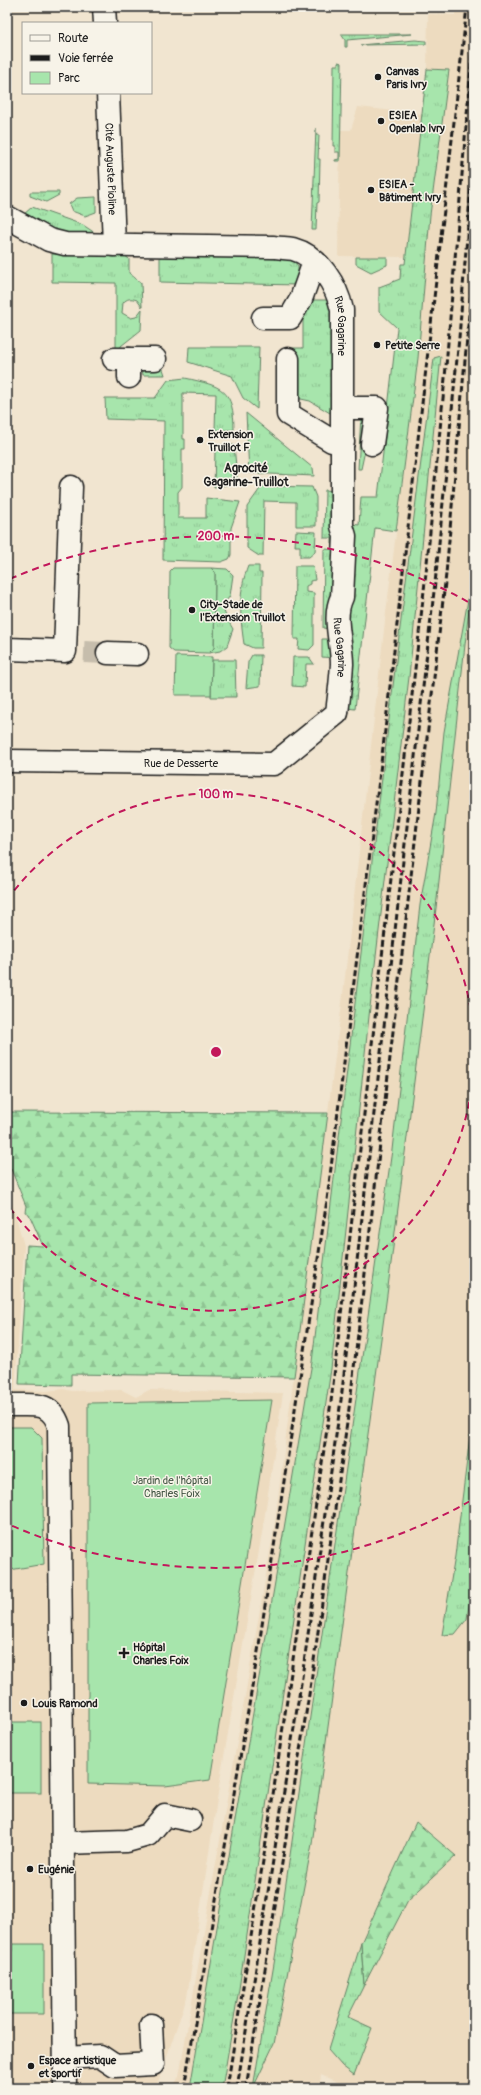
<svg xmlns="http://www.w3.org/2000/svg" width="481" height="2095" font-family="Pangolin,sans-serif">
  <defs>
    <pattern id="grass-tufts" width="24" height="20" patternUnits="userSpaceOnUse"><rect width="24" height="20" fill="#a7e5ac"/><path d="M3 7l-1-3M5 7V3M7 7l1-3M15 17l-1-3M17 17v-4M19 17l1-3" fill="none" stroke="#8fc493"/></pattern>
    <pattern id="forest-firs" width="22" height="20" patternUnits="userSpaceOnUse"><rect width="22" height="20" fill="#a7e5ac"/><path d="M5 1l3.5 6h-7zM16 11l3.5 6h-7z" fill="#8fc493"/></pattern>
  </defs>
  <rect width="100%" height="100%" fill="#f1e5d0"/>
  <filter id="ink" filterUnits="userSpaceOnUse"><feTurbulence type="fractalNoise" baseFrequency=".025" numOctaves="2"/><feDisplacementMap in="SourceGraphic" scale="8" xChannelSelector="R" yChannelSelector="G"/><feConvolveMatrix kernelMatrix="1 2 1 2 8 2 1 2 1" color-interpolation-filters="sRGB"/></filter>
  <g filter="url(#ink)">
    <g fill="#eddbbf">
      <path d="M456 7H474V2088H351L321 2075 319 2088H173L179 2076 274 1529 342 1003 385 621 418 358 430 215 449 70 427 69 428 14 455 15Z"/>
      <path d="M358 107 422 114 406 257 338 256 340 130H351Z"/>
      <path d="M7 1184 24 1246 15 1390 47 1391 63 1389 72 1391 122 1390 136 1397 149 1390 283 1393 263 1527 220 1780 187 1997 156 2088H7Z"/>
    </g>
    <g fill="url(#grass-tufts)" stroke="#628064">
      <path d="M341 34H412L347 40V47H345V40Z"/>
      <path d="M415 40 426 41V44L360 45Z"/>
      <path d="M338 62 342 63 340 161H335V160L339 159V152H335V146H333L334 65H338Z"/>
      <path d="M427 69 449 70 430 215 418 358 396 531 375 528 355 709 346 708 352 524 359 525 361 497H378L397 328 379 311V287L400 279 401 264H405Z"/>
      <path d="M316 128 317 135H319L318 159H320L319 202 317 203 316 230H312Z"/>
      <path d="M30 192H59V195L46 202 30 196Z"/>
      <path d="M96 197V212L85 216 72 211 69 204 77 198Z"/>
      <path d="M32 207 83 225 95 233V240L64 239 23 215Z"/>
      <path d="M52 254 124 255 129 259V273L141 283 142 307 137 300C131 298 127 298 123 303L122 313 131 318 136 317 142 309 141 330 121 346 120 351H116V283L52 282Z"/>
      <path d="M160 256 287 259 295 262 298 266V285L160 282Z"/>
      <path d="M356 257H387V265L371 272 356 264Z"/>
      <path d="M310 300H330L332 304 335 416 310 401 292 397V348H303V310Z"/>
      <path d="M189 347H259L257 409 243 398 232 376 188 362Z"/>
      <path d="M441 356 409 677 370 1007 331 1369 239 1989 222 2088H190L312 1362 399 636 434 358Z"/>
      <path d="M162 366 165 375H143L142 368Z"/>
      <path d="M185 378C222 386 234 389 234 430H215L216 394 183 393V439H185V449H182V487L178 492V518H206V498L240 502 231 528V555L229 559 221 562 163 560 164 421 106 419 105 398H155L168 380Z"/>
      <path d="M246 413 313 468 314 476 249 473Z"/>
      <path d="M361 415H368L367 441 361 469H358Z"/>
      <path d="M217 445H234L237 478 236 483 214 487 215 451H217Z"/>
      <path d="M262 486 312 487 316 497V526H296V502L264 501 263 556H259L247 548V507Z"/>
      <path d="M325 490 335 491 341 544H332V538H324Z"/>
      <path d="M296 531 316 532 315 552 309 557H300V546H295Z"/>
      <path d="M324 549 340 550 333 658 322 657V639H331V629L323 628Z"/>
      <path d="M248 566H259V573H262L261 648H253L244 644C240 617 238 592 248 566Z"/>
      <path d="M295 566H313L315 580 310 581V584L306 586V592L314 593V645L309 650 298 649 299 639H294Z"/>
      <path d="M211 568 227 569 233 575 230 596 222 606 227 619 233 629 227 646 220 651 209 653 214 648 215 572Z"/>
      <path d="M473 572 436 908 387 1295 312 1844 274 2044 253 2088 276 1952 392 1150 420 905 436 813 444 732Z"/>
      <path d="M252 655H261L260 686 246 688 248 662Z"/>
      <path d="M293 657H309L314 664H306L305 687 292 686Z"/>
      <path d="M212 660H235L236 697H211Z"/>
      <path d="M474 1404V1571L467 1619 455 1634 442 1635 455 1556Z"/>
      <path d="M361 1943 364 1985 348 2017 372 2028 354 2075 342 2066 328 2050Z"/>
    </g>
    <g fill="url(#forest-firs)" stroke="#628064">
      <path d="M7 1112 328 1113 294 1377 71 1374V1385L19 1384 27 1245 43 1246 29 1214 25 1212 26 1206 11 1169H7Z"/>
      <path d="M416 1822 456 1856 408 1900 364 1985 361 1943Z"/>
    </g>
    <g fill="#a7e5ac" stroke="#628064">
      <path d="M173 568H211L215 572 214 648 209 653 174 652 169 648 170 571Z"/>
      <path d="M176 656 212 657 211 695H175Z"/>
      <path d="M272 1400 210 1780 165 1786 88 1784V1403Z"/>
      <path d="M7 1427H31L42 1438 44 1564 10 1570 7 1578Z"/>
      <rect x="7" y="1722" width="34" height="71"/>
      <path d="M12 1944H44V2014H7V1951H12Z"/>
    </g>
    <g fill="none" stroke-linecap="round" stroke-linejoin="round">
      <path stroke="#c6bdac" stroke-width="22" stroke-dasharray="22 11" stroke-linecap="butt" d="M84 652 108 653"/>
      <g stroke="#1c1c1c" stroke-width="25">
        <g id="minor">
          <path d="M104 7 105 23"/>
          <path id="s1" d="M108 93 114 245"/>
          <path id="s2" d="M7 217 49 240 65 244 274 247C280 248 287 248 293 249 319 256 337 286 342 310V526L345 536 342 597C332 617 342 642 342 664 341 680 339 697 337 713L274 764 7 761"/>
          <path d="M263 318H290L301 299 314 262"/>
          <path d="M114 359H155"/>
          <path d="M288 359V414L332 441 343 442"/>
          <path d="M129 377V359"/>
          <path d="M343 408H377L372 444"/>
          <path d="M7 649 65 651 71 487"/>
          <path d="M108 653 137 654"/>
          <path d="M7 1405C31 1406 50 1399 59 1426L65 2088"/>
          <path d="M63 1843 127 1841 148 1835 165 1815 190 1820"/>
          <path d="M65 2058 100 2056 115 2066 153 2064 151 2025"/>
        </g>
      </g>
      <use href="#minor" stroke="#f7f3e8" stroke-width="22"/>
      <g stroke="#1c1c1c" stroke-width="3" stroke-dasharray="6 3" stroke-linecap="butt">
        <path d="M184 2088 257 1658 327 1200 384 739 467 7"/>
        <path d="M227 2088 266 1842 331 1402 426 573 445 378 474 31"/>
        <path d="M237 2088 302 1677 341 1400 436 574 459 338 474 148"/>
        <path d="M246 2088 311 1682 351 1394 446 574 474 259"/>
      </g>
    </g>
  </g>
  <g fill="none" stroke="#c2185b" stroke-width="2" stroke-dasharray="7 5">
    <path d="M474 1054A258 258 0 0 1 7 1204M7 900A258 258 0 0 1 474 1050"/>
    <path d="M470 1501A516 516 0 0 1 10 1525M10 579A516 516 0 0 1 470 603"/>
  </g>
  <g fill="#1c1c1c" stroke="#f7f3e8" stroke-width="1.5">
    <circle cx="378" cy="77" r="4"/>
    <circle cx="381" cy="121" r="4"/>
    <circle cx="371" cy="190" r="4"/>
    <circle cx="377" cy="345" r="4"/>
    <circle cx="200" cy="440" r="4"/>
    <circle cx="192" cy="610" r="4"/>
    <path d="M122 1647h4v4h4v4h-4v4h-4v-4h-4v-4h4z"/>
    <circle cx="24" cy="1703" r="4"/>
    <circle cx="30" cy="1869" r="4"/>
    <circle cx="31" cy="2066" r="4"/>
  </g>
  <g text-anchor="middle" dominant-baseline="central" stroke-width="3" stroke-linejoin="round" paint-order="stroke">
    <g font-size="11" font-weight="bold" fill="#1c1c1c" stroke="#f7f3e8" text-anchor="start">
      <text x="386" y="71">Canvas<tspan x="386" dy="13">Paris Ivry</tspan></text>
      <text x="389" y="115">ESIEA<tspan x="389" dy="13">Openlab Ivry</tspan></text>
      <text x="379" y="184">ESIEA -<tspan x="379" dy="13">Bâtiment Ivry</tspan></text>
      <text x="385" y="345">Petite Serre</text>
      <text x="208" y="434">Extension<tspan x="208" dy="13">Truillot F</tspan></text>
      <text x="200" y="604">City-Stade de<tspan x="200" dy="13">l'Extension Truillot</tspan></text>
      <text x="133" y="1647">Hôpital<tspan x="133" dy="13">Charles Foix</tspan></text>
      <text x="32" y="1703">Louis Ramond</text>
      <text x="38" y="1869">Eugénie</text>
      <text x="39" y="2060">Espace artistique<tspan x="39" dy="13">et sportif</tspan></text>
    </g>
    <g font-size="11" fill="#1c1c1c" stroke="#f7f3e8">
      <text stroke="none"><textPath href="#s1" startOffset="76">Cité Auguste Pioline</textPath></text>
      <text stroke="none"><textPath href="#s2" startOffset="390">Rue Gagarine</textPath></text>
      <text stroke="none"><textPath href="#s2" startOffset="713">Rue Gagarine</textPath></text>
      <text x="181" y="763">Rue de Desserte</text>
    </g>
    <g font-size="11" fill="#465847" stroke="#f7f3e8">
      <text x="172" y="1480">Jardin de l'hôpital<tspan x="172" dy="13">Charles Foix</tspan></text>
    </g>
    <g font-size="12" font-weight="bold" fill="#1c1c1c" stroke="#f7f3e8">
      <text x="246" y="468">Agrocité<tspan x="246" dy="14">Gagarine-Truillot</tspan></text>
    </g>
  </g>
  <circle cx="216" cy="1052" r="6" fill="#c2185b" stroke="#f7f3e8" stroke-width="2"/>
  <g font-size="12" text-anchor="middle" font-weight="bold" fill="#c2185b" stroke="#f7f3e8" stroke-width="3" stroke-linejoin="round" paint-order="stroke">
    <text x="216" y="540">200 m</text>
    <text x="216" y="798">100 m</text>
  </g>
  <rect width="481" height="2095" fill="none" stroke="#f7f3e8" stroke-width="24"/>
  <rect x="12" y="12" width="457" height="2071" fill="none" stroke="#1c1c1c" stroke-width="1.5" filter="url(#ink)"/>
  <rect x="22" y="22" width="130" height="72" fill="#f7f3e8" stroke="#9f9d96"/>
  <rect x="30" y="35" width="20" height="6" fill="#f7f3e8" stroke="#9f9d96"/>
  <text x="58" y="42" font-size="12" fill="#1c1c1c">Route</text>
  <rect x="30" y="55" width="20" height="6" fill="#1c1c1c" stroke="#9f9d96"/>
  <text x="58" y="62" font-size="12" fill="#1c1c1c">Voie ferrée</text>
  <rect x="30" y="72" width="20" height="12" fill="#a7e5ac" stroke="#9f9d96"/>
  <text x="58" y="82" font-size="12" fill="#1c1c1c">Parc</text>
</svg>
